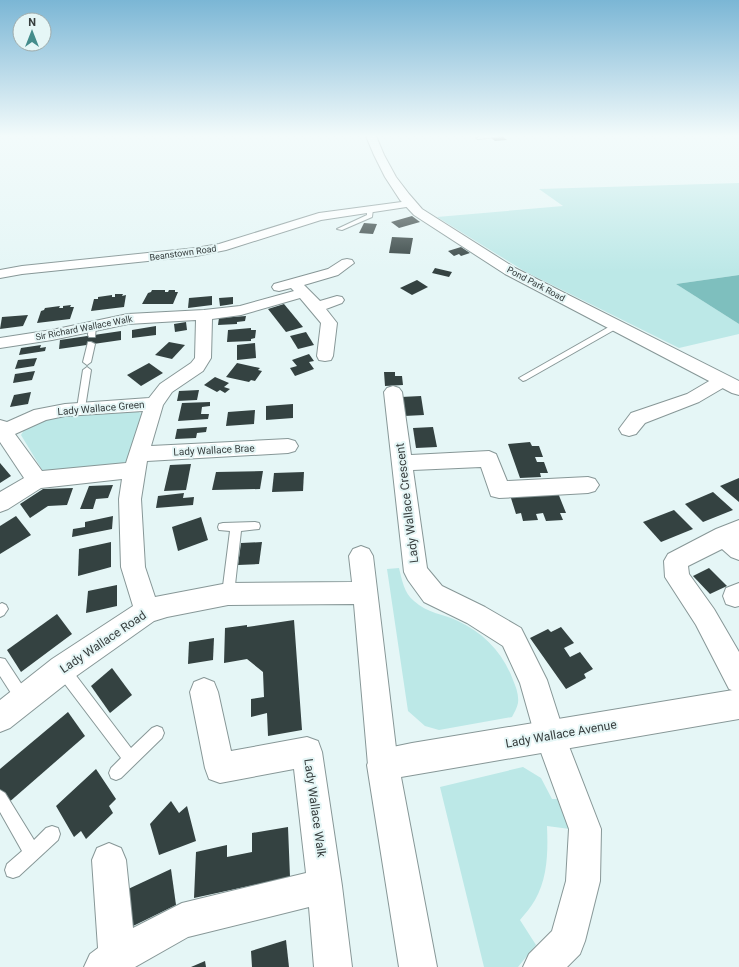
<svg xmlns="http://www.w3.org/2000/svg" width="739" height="967" font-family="Roboto,sans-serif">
  <rect width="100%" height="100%" fill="#e5f6f6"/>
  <g fill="#bce8e7">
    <path d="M739 183V275L676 284 739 324V334L679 348 524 271 437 217 563 206 539 189Z"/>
    <path d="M136 410 144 416 134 459 117 468 44 473 21 435 26 427 56 417Z"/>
    <path d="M399 568C402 580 404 593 414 601 427 613 443 614 458 621 484 633 503 653 513 680 516 687 519 695 518 703 517 708 514 713 512 717L439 730 425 726 408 711 387 569Z"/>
    <path d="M523 767 541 778 552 799H561L570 829 547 826C548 850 548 878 535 900 531 907 525 914 520 920L536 945 518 967H484L440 787Z"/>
  </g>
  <path fill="#7ebfbe" d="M739 275V324L676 284Z"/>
  <g fill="#344241">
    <path d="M503 137 507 140 495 141 491 138Z"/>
    <path d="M412 216 420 222 399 228 391 222Z"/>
    <path d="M364 223 377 224 373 234 359 233Z"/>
    <path d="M392 237 413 238 410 254 389 253Z"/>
    <path d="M461 247 470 253 461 256 459 254 454 256 448 251Z"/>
    <path d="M435 268 452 272 449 277 432 273Z"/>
    <path d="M417 280 428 287 412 295 400 288Z"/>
    <path d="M152 290H165V292H168L169 290H175V292H178L173 304H142L148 293 151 292Z"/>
    <path d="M115 294H123L122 296 126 295 124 307 91 311 94 299H98V297L112 295V297H115Z"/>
    <path d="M212 296V305L188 308 189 298Z"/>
    <path d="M233 297V304L220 306 219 298Z"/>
    <path d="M284 304 289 310 303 327 286 332 268 309Z"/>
    <path d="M71 305 70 307H74L70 319 37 323 41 311 44 310 45 308 60 306 59 308H63V306Z"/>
    <path d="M28 315 23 326 0 329 2 317Z"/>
    <path d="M246 316 245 321 237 322V324L218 325 219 318Z"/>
    <path d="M186 322 187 330 175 332 174 324Z"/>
    <path d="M156 326V335L132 338V330Z"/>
    <path d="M251 328V330H256L255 338 251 339V341L227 342 228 330Z"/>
    <path d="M121 331V340L59 349 60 340Z"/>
    <path d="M306 332 314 345 298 349 290 336Z"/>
    <path d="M169 342 185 345 172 359 155 355Z"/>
    <path d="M255 343 256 358 237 360V345Z"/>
    <path d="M41 345 40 348 46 347 45 351 19 355 21 348Z"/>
    <path d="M309 354 314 361 309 362 314 369 295 376 290 368 297 366 292 360Z"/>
    <path d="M37 358 34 366 15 369 18 360Z"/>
    <path d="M149 363 163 373 141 386 127 375Z"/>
    <path d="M237 363 260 368 258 370 262 371 255 381 251 380 249 382 226 377Z"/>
    <path d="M35 371 32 380 13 383 15 374Z"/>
    <path d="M384 372H395V376H402L403 385 385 386Z"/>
    <path d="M215 377 229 383 224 387 230 389 225 393 220 390 217 392 204 385Z"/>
    <path d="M199 390 197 400 177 401 179 391Z"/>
    <path d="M31 392 28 404 10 407 14 395Z"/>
    <path d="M421 396 424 415 404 416 401 397Z"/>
    <path d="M210 402V406L202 407 201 414H209L208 419 178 421 182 403Z"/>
    <path d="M293 404V418L266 420V406Z"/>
    <path d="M255 410 254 424 226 426 228 412Z"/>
    <path d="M207 427 206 432 197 433 196 438 175 439 177 429Z"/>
    <path d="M433 427 437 447 416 448 413 428Z"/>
    <path d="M530 442 532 446H539L543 457H535L537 462H544L548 473H540L541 477 520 478 508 444Z"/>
    <path d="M0 463 11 476 0 483Z"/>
    <path d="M191 464 186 490 164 491 170 465Z"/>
    <path d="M263 471 260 489 212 490 216 472Z"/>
    <path d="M304 472 303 491 272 492 274 473Z"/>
    <path d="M739 478V502L720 486Z"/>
    <path d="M113 485 108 498 96 499 93 509H80L89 486Z"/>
    <path d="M73 488 67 505 48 506 30 518 20 504 43 489Z"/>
    <path d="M713 492 733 510 703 522 685 504Z"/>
    <path d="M184 493 183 498 194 497 193 505 156 508 158 496Z"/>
    <path d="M558 493 566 513H560L563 520 546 521 543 513 536 514 538 520 523 521 521 513 516 514 510 495Z"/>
    <path d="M674 510 693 529 661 542 643 522Z"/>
    <path d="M16 516 31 535 0 554V526Z"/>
    <path d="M113 516 112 529 72 537 73 529 85 527V522Z"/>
    <path d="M201 517 208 540 178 551 172 527Z"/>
    <path d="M111 542V567L78 576 79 549Z"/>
    <path d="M262 542 259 564 238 565 241 543Z"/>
    <path d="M709 568 727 586 710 594 693 576Z"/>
    <path d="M117 585V606L86 613 88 591Z"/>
    <path d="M57 614 72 634 21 672 7 650Z"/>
    <path d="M294 620 302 730 268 736 267 713 251 717V699L264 697 263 672 247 659 224 663 225 628 247 625V627Z"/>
    <path d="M561 627 574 643 564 648 570 657 580 652 593 669 584 674 586 678 566 689 530 638 548 629 551 632Z"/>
    <path d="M214 638 213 660 188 664 189 642Z"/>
    <path d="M112 668 132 695 110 713 91 686Z"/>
    <path d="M68 712 85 736 7 804 0 791V769Z"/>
    <path d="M96 769 116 799 109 806 113 813 86 839 81 831 74 837 56 806Z"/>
    <path d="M171 801 179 813 187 806 196 841 159 855 150 824Z"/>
    <path d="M288 827 290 877 194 898 196 852 227 845V857L252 852V833Z"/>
    <path d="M171 869 176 905 129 928 126 890Z"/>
    <path d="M286 940 289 967H252L251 951Z"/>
    <path d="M205 961 206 967H191Z"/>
  </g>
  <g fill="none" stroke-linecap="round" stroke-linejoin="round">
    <g stroke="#879797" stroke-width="2">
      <g id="lane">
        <path d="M503 136 478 139 476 138 482 136Z"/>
        <path d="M370 207 373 209 372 217 342 230 337 229 367 215V209Z"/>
        <path d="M89 324H95L96 326 95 337H89L88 335Z"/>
        <path d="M614 324H620L621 326 526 380 523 381 519 378Z"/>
        <path d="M88 342H91L95 344 91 362 87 365 83 362Z"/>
        <path d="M87 367 91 370 85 408 81 411 77 408 83 370Z"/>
        <path d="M255 522 259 523 260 526 259 529 241 531 234 594 232 598 228 599 224 598 222 594 230 531 219 530 218 527 219 524 223 523Z"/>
        <path d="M2 603 6 605 8 609 4 615 0 617V604Z"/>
        <path d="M0 658 5 659 28 694 30 699 28 704 23 706 18 704 0 676Z"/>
        <path d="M63 664 68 665 131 748 152 728 157 726 162 728 164 733 162 738 121 778 116 780 111 778 109 773 111 768 121 758 58 675 57 670 58 665Z"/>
        <path d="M0 790 5 793 34 840 46 828 52 826 58 828 60 834 58 840 19 876 13 878 7 876 5 870 7 864 22 851 0 812Z"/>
      </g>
    </g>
    <g stroke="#879797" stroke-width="2">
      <g id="street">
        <path d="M409 201 413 202 415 204 413 206 321 220 226 250 196 256 22 274 0 278V270L22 266 196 248 219 244 319 213Z"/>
        <path d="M347 259 352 260 354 263 338 275 304 285 320 301 337 296 342 297 344 300 342 303 326 309 337 323 333 356 331 360 325 361 319 360 317 356 321 323 300 298 241 315 212 319 211 358 203 371 172 392 163 405 151 446 288 439 295 441 298 446 295 451 288 453 147 461 141 499 145 567 155 597 228 583 352 582 349 556 353 549 361 546 369 549 373 556 398 765 394 776 383 780 372 776 368 765 354 604 228 605 167 617 154 621 72 679 10 728 0 732V700L52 659 133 606 121 567 119 499 122 479 41 488 8 509 0 512V492L24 478 0 442V420L7 422 34 410 65 404 149 398 160 384 191 363 195 358 196 320 128 324 52 340 0 348V338L52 330 128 314 204 310 240 306 294 291 291 288 279 291 274 290 272 287 274 284 328 269 342 260ZM143 411 126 463 42 471 15 434 46 420 65 416Z"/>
        <path d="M722 375 728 377 731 381 728 385 699 402 645 423 636 434 629 436 622 434 619 429 631 413 687 394 716 377Z"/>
        <path d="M393 386 399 388 402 392 411 455 489 451 496 454 507 481 588 477 595 479 599 485 595 491 588 493 499 498 491 496 481 467 413 470 427 568 442 586 485 607 521 628 547 680 565 736 601 829 600 881 585 941 580 954 567 967H523L529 954 552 931 566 881 569 829 535 736 520 683 503 646 467 623 424 602 408 580 404 572 384 392 387 388Z"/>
        <path d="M739 520V560L731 557 722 549 688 566 689 574 714 609 739 652V693L729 689 696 625 665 577 664 561 668 554 716 529Z"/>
        <path d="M739 583V606L735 607 726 604 723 596 726 588Z"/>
        <path d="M204 678 214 682 218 692 231 751 307 737 318 741 322 752 342 886 352 967H314L309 907 188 937 135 967H84L90 954 98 948 92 860 97 848 109 843 121 848 126 860 133 928 182 903 306 873 294 769 220 783 209 779 205 768 190 692 194 682Z"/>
      </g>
    </g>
    <g stroke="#879797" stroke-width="2">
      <g id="secondary">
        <path d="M366 136H376L384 155 396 177 409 194 422 209 515 268 739 381V395L732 393 505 274 414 215 400 200 385 177 374 155Z"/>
        <path d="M739 689V719L401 777 437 967H399L367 765 372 754 383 749 412 743Z"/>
      </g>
    </g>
    <use href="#lane" fill="#fff" fill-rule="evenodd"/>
    <use href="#street" fill="#fff" fill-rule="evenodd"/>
    <use href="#secondary" fill="#fff" fill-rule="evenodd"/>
  </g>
  <linearGradient id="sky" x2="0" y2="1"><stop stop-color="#7bb6d5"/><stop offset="0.5" stop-color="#f3fbfb"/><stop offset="1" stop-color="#f3fbfb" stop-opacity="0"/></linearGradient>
  <rect width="739" height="272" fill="url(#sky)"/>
  <g text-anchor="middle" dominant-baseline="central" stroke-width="4" stroke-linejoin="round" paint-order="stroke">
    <g font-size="9" fill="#363d3d" stroke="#e5f6f6">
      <text transform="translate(183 253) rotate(-8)">Beanstown Road</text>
      <text transform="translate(536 284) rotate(28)">Pond Park Road</text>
      <text transform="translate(84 328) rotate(-11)">Sir Richard Wallace Walk</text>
    </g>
    <g font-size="10" fill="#363d3d" stroke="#e5f6f6">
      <text transform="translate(101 408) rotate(-5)">Lady Wallace Green</text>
      <text transform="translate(214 450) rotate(-3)">Lady Wallace Brae</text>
    </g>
    <g font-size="12" fill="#363d3d" stroke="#e5f6f6">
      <text transform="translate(407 503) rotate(-97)">Lady Wallace Crescent</text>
      <text transform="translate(103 642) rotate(-34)">Lady Wallace Road</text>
      <text transform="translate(561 734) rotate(-10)">Lady Wallace Avenue</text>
      <text transform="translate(315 808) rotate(82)">Lady Wallace Walk</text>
    </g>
  </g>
  <g transform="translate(32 32)"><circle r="19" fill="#e5f6f6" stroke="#9facac"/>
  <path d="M0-3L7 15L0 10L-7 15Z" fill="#448c8b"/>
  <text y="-6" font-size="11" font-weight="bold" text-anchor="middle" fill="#363d3d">N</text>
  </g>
</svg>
